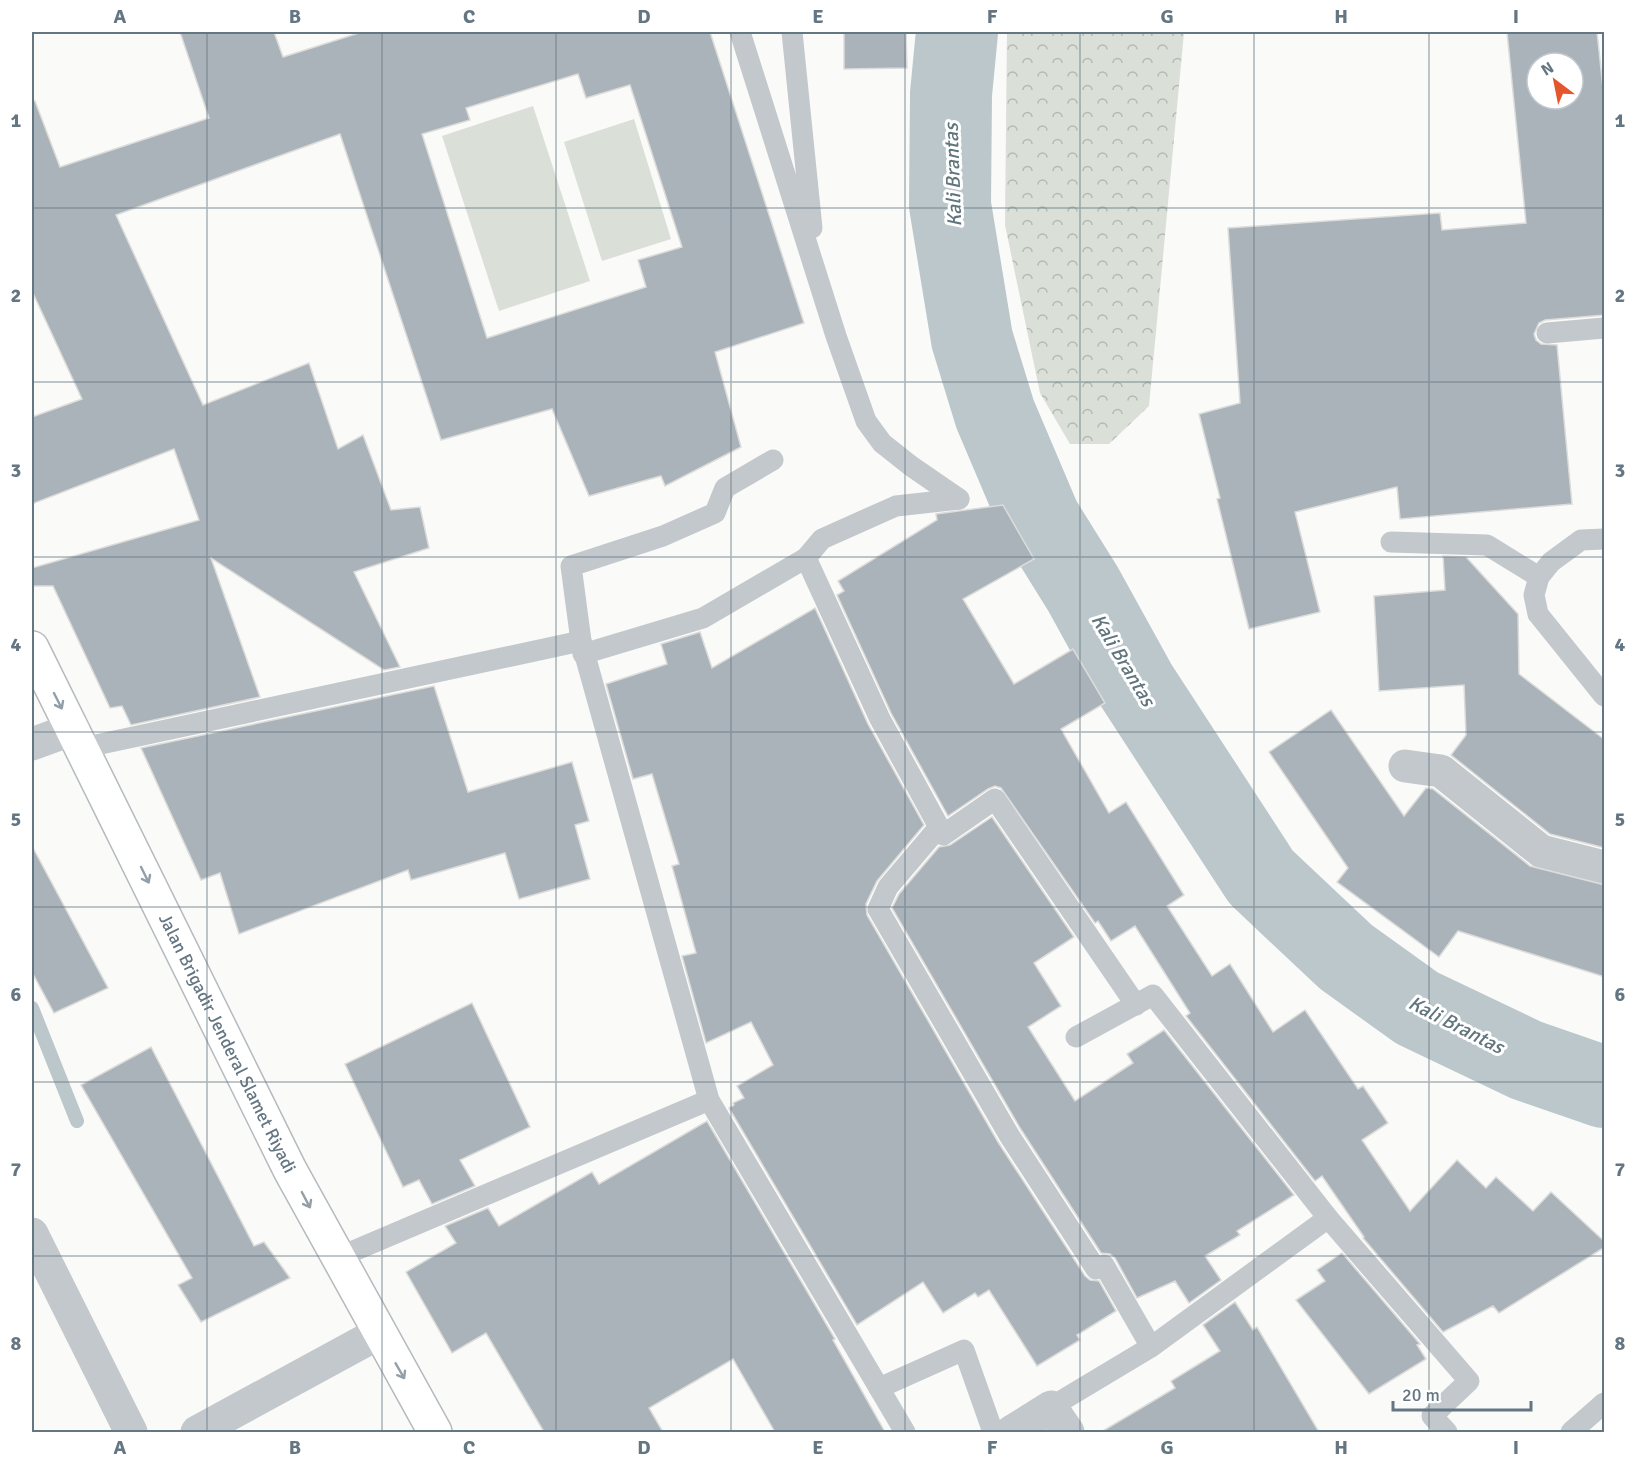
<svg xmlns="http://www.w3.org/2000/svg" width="1636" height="1464" font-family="Signika,sans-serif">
  <defs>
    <pattern id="forest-crowns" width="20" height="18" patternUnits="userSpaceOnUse" patternTransform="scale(1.5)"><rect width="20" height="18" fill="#dadfd7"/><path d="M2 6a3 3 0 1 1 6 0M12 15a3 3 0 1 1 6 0" fill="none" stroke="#b4b9b4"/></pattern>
  </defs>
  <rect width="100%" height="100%" fill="#fafaf8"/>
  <path fill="url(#forest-crowns)" d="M1007 32H1184L1149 406 1109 444H1070L1040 393 1005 225Z"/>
  <g fill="#dadfd7">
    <path d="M533 106 590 281 499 311 442 136Z"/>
    <path d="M634 119 671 239 602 261 564 142Z"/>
  </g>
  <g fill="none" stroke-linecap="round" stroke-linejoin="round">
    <path stroke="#bbc7cb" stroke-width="14" d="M32 1008 77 1121"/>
    <path stroke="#bbc7cb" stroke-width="82" d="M957 32 951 94 950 205 972 339 995 414 1040 520 1083 589 1136 685 1261 877 1346 957 1417 1008 1526 1060 1604 1087"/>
  </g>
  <g fill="#aab3b9" stroke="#dcdcda" stroke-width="1.5" fill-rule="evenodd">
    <path d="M180 32H274L283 57 362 32H710L804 323 715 352 741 447 665 486 661 476 589 496 552 409 441 440 340 134 116 215 203 405 309 363 338 449 363 435 391 510 420 507 429 548 354 572 400 667 384 670 211 558 260 697 131 725 122 706 110 708 53 586H32V568L199 520 174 449 32 504V417L82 399 32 291V101H35L60 167 209 118ZM578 74 586 98 630 85 682 247 638 260 646 287 487 338 422 134 470 120 466 108Z"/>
    <path d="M844 32H906L907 68 844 69Z"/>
    <path d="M1507 32H1597L1605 107V315L1545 320 1539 323 1534 334 1536 340 1541 344 1557 345 1572 504 1400 519 1397 487 1295 512 1320 612 1249 629 1217 499 1220 498 1199 414 1240 403 1228 228 1440 213 1442 230 1526 223ZM1537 63H1573V99H1537Z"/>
    <path d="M1003 505 1034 559 963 599 1014 684 1073 649 1105 703 1061 729 1109 813 1126 802 1184 895 1167 906 1212 976 1230 964 1273 1032 1305 1010 1358 1089 1363 1086 1388 1123 1362 1140 1410 1211 1457 1160 1486 1188 1496 1177 1533 1211 1551 1192 1605 1242V1247L1499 1313 1493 1306 1443 1332 1363 1238 1364 1237 1322 1176 1315 1181 1186 1016 1190 1013 1135 926 1111 941 1098 921 1095 923 1001 788 995 786 988 789 948 816 891 713 837 595 844 591 838 581 937 520 936 514Z"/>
    <path d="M1443 556 1466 557 1518 614 1519 674 1605 740V848L1550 834 1451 755 1466 735 1464 685 1379 691 1374 596 1445 590Z"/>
    <path d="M815 608 868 724 924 825 877 881 866 904 867 915 998 1142 1085 1276 1090 1280 1099 1281 1116 1311 1077 1335 1080 1340 1037 1366 989 1290 978 1297 975 1293 943 1313 923 1282 857 1325 729 1108 734 1105 733 1103 744 1098 737 1086 773 1065 751 1022 706 1043 682 956 696 953 672 866 679 864 652 774 633 779 606 684 667 664 661 644 700 632 712 668Z"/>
    <path d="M434 686 468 792 572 762 589 821 575 825 590 879 519 899 505 853 411 880 408 870 239 934 220 873 201 880 141 748Z"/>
    <path d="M1331 710 1404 816 1426 788 1433 789 1530 866 1605 885V977L1458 931 1439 957 1337 882 1348 868 1269 752Z"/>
    <path d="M992 817 1074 937 1034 963 1061 1006 1028 1027 1075 1101 1133 1063 1127 1054 1164 1030 1294 1195 1237 1231 1240 1235 1205 1256 1221 1280 1189 1303 1175 1281 1137 1298 1115 1258 1110 1254 1101 1253 1020 1128 892 908 899 894 939 847 950 845Z"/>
    <path d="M32 846 108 988 54 1013 32 972Z"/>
    <path d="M472 1003 530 1127 460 1160 475 1186 432 1204 419 1180 403 1187 345 1064Z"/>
    <path d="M151 1047 254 1246 264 1242 290 1278 201 1322 178 1285 192 1278 81 1085Z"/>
    <path d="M707 1121 835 1339 833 1340 885 1432H775L733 1359 649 1408 663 1432H544L486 1333 452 1353 406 1272 456 1243 445 1226 488 1208 499 1226 592 1172 599 1184Z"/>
    <path d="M1342 1253 1420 1344 1417 1345 1426 1359 1369 1394 1296 1300 1325 1281 1317 1270Z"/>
    <path d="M1235 1302 1253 1330 1257 1327 1319 1432H1101L1175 1388 1171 1381 1220 1351 1203 1325Z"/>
  </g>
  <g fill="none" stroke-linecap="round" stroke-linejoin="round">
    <g stroke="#b5babe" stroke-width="36">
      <g id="primary">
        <path id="s1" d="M32 648 290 1170 435 1432"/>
      </g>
    </g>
    <g stroke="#c3c8cc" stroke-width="21">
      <path d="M740 32 836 336 866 421 882 443 911 466 959 499"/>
      <path d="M792 32 812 228"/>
      <path d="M1547 333 1604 328"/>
      <path d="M773 460 725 488 715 513 663 536 571 566 581 641 709 1100 905 1432"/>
      <path d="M1604 539 1581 540 1551 562 1539 577 1534 595 1538 614 1604 696"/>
      <path d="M1391 542 1487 545 1539 577"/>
      <path d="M583 654 703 618 806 558"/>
      <path d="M82 748 581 641"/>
      <path d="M939 827 880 719 806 558 822 539 896 506 959 499"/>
      <path d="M1136 1005 995 799 943 835 939 827 888 887 878 909 1009 1135 1096 1269 1104 1265 1151 1347"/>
      <path d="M1076 1037 1153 995 1328 1218"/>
      <path d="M337 1258 709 1100"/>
      <path d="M879 1388 964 1350 993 1432"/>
      <path d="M1051 1407 1151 1347 1328 1218 1469 1381 1432 1416 1447 1432"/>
      <path d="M1571 1432 1604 1403"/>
    </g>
    <g stroke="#c3c8cc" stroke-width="33">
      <path d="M32 744 73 729"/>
      <path d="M1405 766 1441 771 1541 851 1604 867"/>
      <path d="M32 1234 131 1432"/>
      <path d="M197 1432 379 1333"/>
      <path d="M1011 1432 1051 1407 1068 1432"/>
    </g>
    <use href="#primary" stroke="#fff" stroke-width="33"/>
  </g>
  <defs><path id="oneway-shaft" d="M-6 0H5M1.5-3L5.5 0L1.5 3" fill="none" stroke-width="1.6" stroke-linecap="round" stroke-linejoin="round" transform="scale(1.5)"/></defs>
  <g stroke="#939fa8">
    <use href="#oneway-shaft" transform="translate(58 701) rotate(63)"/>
    <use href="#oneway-shaft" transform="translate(145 875) rotate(64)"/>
    <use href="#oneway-shaft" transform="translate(306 1200) rotate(62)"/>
    <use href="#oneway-shaft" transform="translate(400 1371) rotate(60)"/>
  </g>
  <path fill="none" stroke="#657683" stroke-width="1.5" stroke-opacity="0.55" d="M207 32V1432M382 32V1432M556 32V1432M731 32V1432M905 32V1432M1080 32V1432M1254 32V1432M1429 32V1432M32 208H1604M32 382H1604M32 557H1604M32 732H1604M32 907H1604M32 1082H1604M32 1256H1604"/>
  <g text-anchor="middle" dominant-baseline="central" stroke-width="6" stroke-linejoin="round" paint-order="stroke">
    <g font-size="18" fill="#657683" stroke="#fff">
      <text stroke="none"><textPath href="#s1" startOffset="441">Jalan Brigadir Jenderal Slamet Riyadi</textPath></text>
    </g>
    <g font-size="20" font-style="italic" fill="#60757c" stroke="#fff">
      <text transform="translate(953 175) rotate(-92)">Kali Brantas</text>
      <text transform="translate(1123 660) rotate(59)">Kali Brantas</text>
      <text transform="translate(1456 1025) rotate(27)">Kali Brantas</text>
    </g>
  </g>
  <rect width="1636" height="1464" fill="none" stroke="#ffffff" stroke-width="66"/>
  <g transform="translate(1555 81) rotate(328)"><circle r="28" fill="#ffffff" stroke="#c1c8cd" stroke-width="1.5"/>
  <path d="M0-4.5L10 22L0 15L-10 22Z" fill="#e4572e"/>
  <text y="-9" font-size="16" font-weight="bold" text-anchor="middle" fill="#657683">N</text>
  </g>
  <path d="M1393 1401v9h138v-9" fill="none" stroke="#657683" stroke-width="3"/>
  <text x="1402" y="1401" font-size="18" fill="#657683" stroke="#ffffff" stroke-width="4.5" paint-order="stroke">20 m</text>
  <rect x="33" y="33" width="1570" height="1398" fill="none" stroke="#657683" stroke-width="2"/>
  <g font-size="20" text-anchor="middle" font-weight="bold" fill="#657683">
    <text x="120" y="23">A</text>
    <text x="295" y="23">B</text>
    <text x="469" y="23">C</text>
    <text x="644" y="23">D</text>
    <text x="818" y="23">E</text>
    <text x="992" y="23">F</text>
    <text x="1167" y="23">G</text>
    <text x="1341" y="23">H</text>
    <text x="1516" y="23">I</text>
    <text x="16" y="127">1</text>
    <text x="1620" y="127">1</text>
    <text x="16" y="302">2</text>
    <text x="1620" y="302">2</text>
    <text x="16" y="477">3</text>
    <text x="1620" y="477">3</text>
    <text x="16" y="651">4</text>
    <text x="1620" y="651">4</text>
    <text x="16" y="826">5</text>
    <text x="1620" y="826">5</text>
    <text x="16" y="1001">6</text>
    <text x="1620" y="1001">6</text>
    <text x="16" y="1176">7</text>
    <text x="1620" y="1176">7</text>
    <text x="16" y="1350">8</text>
    <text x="1620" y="1350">8</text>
    <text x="120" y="1454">A</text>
    <text x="295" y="1454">B</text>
    <text x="469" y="1454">C</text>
    <text x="644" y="1454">D</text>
    <text x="818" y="1454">E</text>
    <text x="992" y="1454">F</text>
    <text x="1167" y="1454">G</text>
    <text x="1341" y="1454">H</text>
    <text x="1516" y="1454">I</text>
  </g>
</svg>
